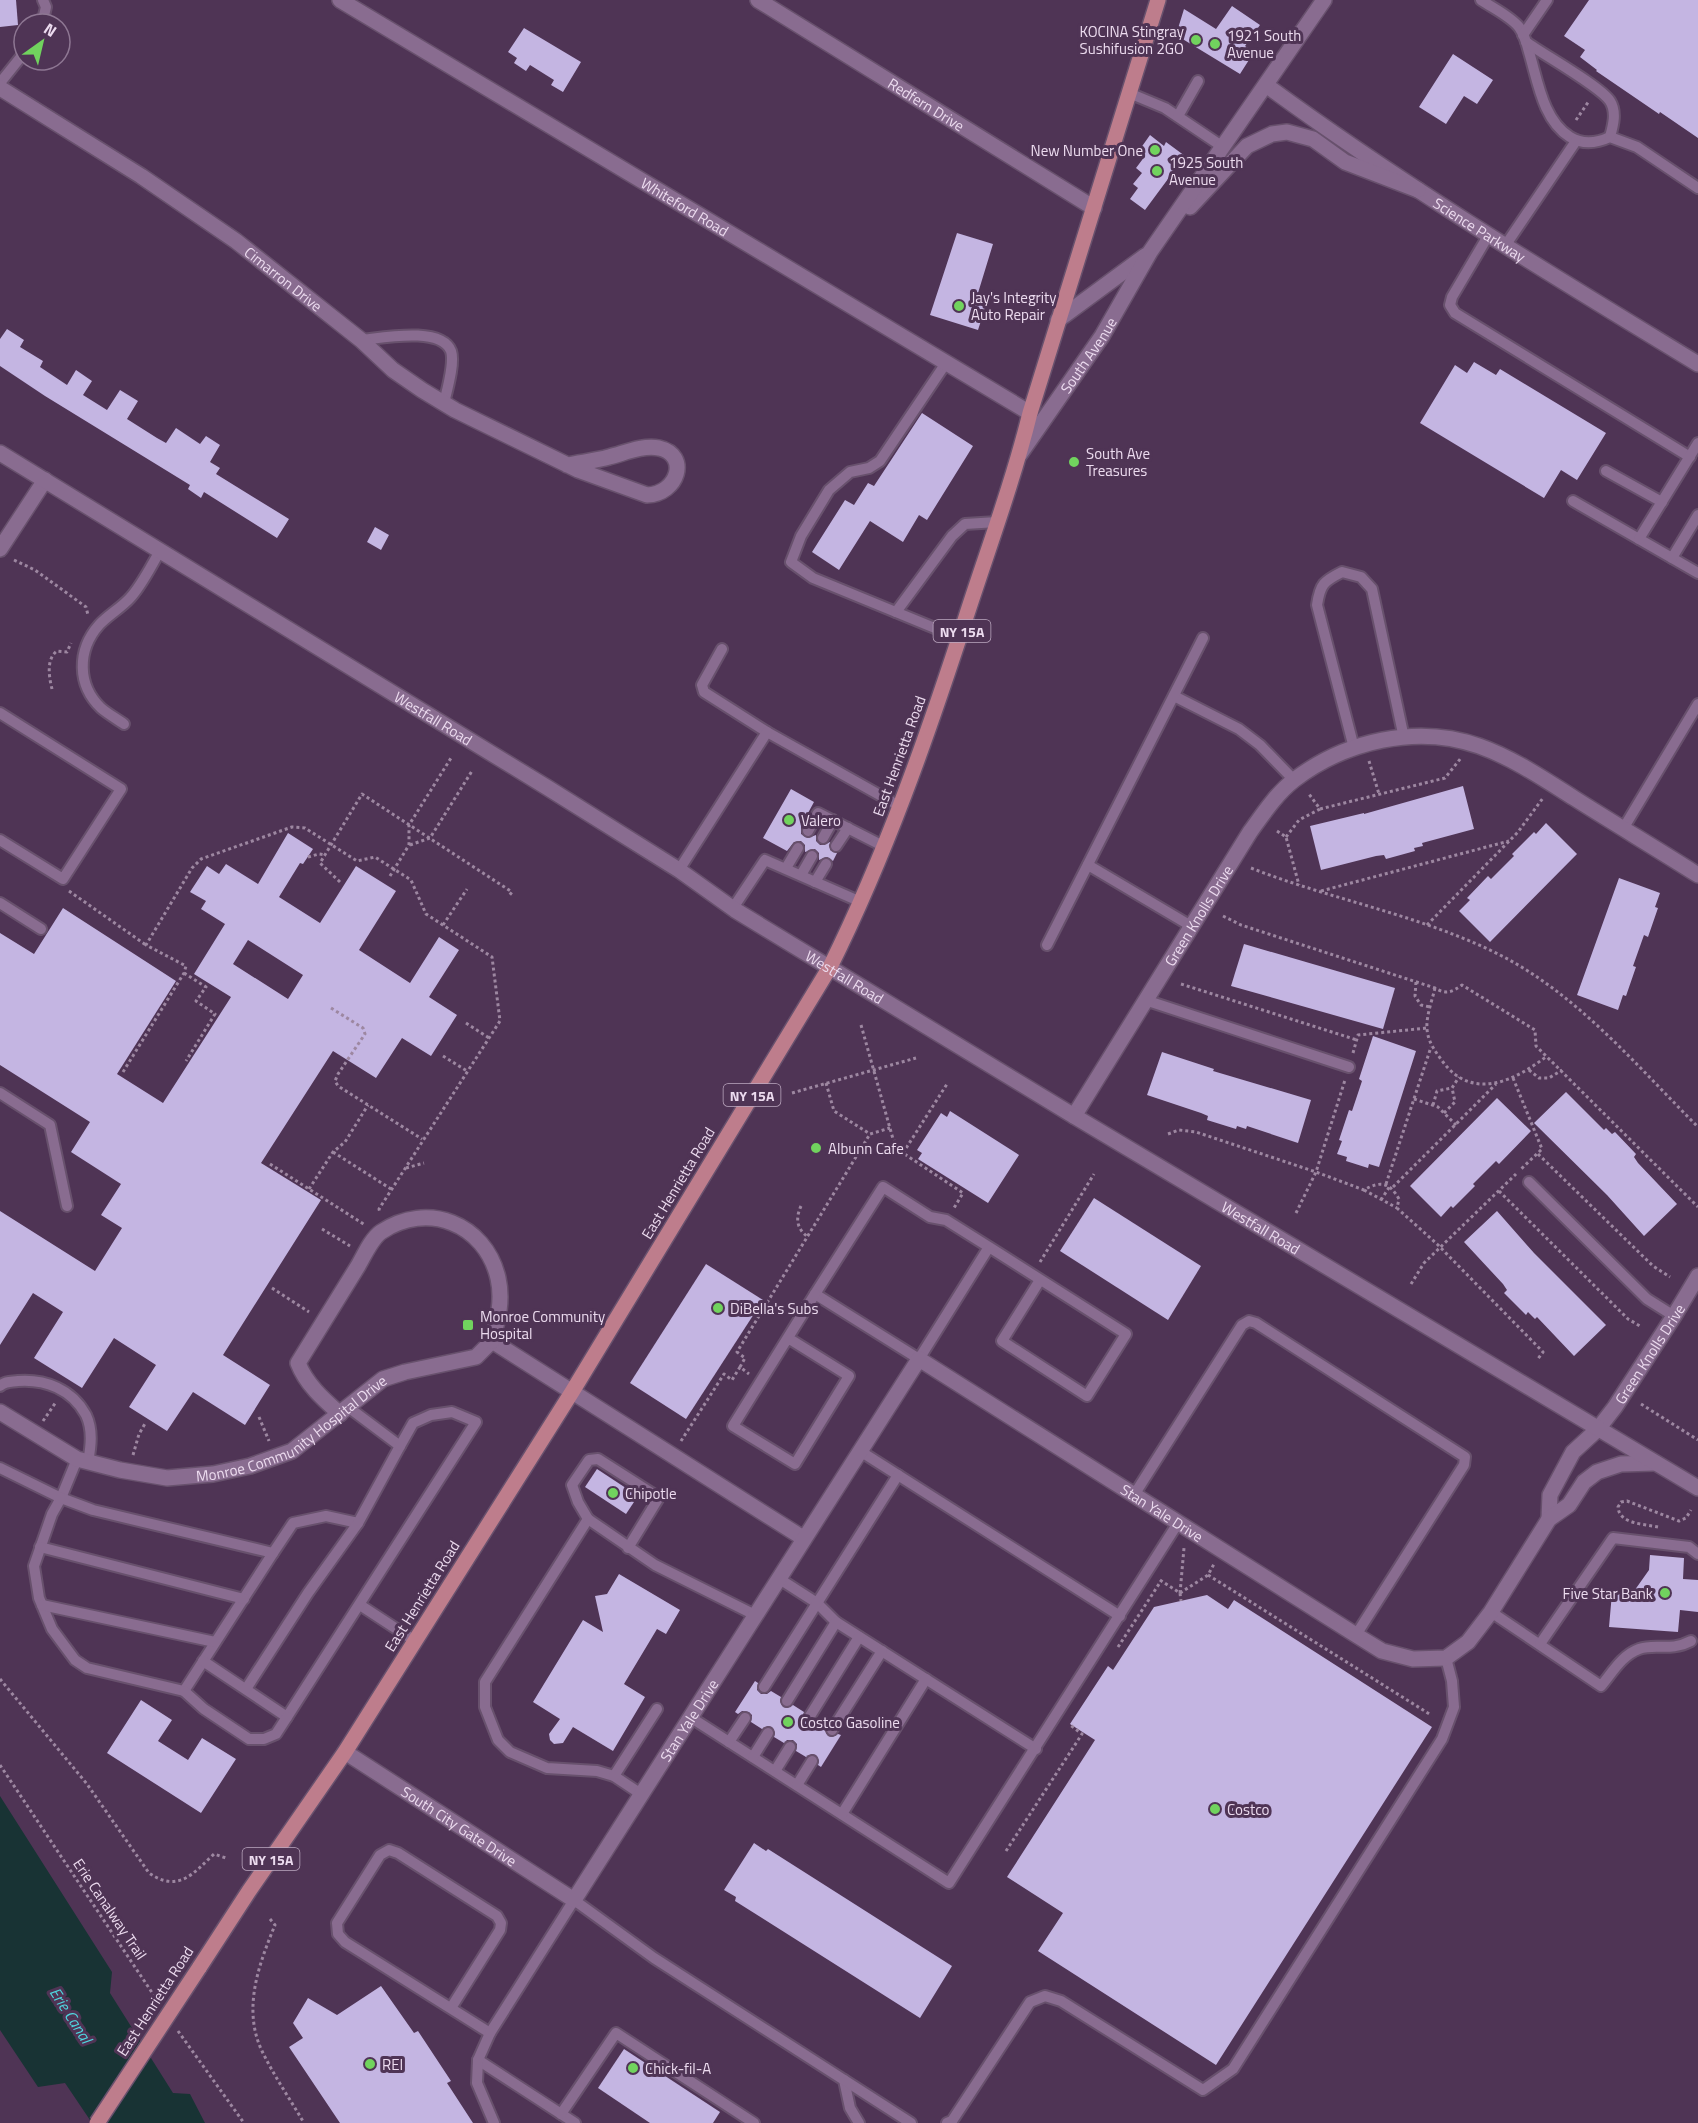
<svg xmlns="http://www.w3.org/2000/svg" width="1698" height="2123" font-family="'Titillium Web',sans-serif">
  <rect width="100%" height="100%" fill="#4f3455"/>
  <path fill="#183334" d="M0 1796 112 1972 110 1993 173 2093 190 2094 205 2123H92L65 2083 38 2087 0 2030Z"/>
  <g fill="#c4b5e2" fill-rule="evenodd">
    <path d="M0 0H16L18 25 0 27Z"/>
    <path d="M1589 0H1698V138L1660 112 1659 114 1596 71 1597 70 1580 57 1585 50 1564 36Z"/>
    <path d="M1232 6 1260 25 1245 46 1254 52 1240 74 1176 35 1184 9 1216 29Z"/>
    <path d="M524 28 581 62 563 92 551 85 554 80 530 65 526 71 514 63 517 58 508 52Z"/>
    <path d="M1453 54 1493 80 1477 104 1464 96 1446 124 1419 107Z"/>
    <path d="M1150 135 1164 146 1166 142 1185 156 1145 210 1130 199 1138 188 1133 184 1142 173 1136 168 1145 156 1138 152Z"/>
    <path d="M957 233 993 244 978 293 989 296 978 330 930 315Z"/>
    <path d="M7 329 24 340 20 347 43 361 40 367 67 385 76 370 92 381 83 395 107 410 120 390 138 401 127 419 157 438 166 443 176 428 200 444 206 436 220 445 210 462 220 468 216 474 289 519 277 538 204 492 201 498 188 489 190 485 45 396 0 366V339Z"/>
    <path d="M1474 362 1496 375 1500 369 1606 433 1577 480 1561 470 1544 498 1420 423 1455 365 1467 373Z"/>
    <path d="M922 413 973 446 927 520 919 515 903 542 870 521 839 570 812 552 845 500 854 505 868 483 874 486Z"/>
    <path d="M375 527 389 535 381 550 367 542Z"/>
    <path d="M1463 786 1474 829 1422 843 1423 846 1414 848 1415 851 1386 859 1384 855 1376 856 1321 870 1310 826 1364 813V814Z"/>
    <path d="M791 789 814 802 801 826V834L808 838 816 835V841L820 845H824L830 842V850L837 853 833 861 827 857 819 860V853L815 849 805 852V845L801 841 794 842 787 851 763 838Z"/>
    <path d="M1546 823 1577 854 1490 942 1459 911 1470 900 1467 898 1488 876 1491 879 1514 856 1512 854 1534 832 1536 834Z"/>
    <path d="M288 833 313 849 303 864 300 863 279 897 320 923 356 866 396 891 359 950 410 983 439 937 459 950 429 997 457 1015 431 1056 402 1038 376 1078 333 1051 261 1163 321 1200 223 1355 270 1385 245 1425 193 1392 167 1431 129 1407 156 1365 114 1338 82 1388 34 1358 63 1312 33 1293 0 1345V1211L95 1271 122 1228 101 1215 121 1184 71 1152 90 1122 0 1065V933L34 954 63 908 176 981 117 1074 163 1103 231 997 194 974 225 924 201 909 206 901 190 892 207 866 219 874 226 864 258 884ZM248 940 303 975 288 999 233 964Z"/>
    <path d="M1619 878 1660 893 1655 907 1658 908 1648 937 1644 935 1633 966 1636 967 1626 996 1623 995 1618 1010 1577 995Z"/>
    <path d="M1244 944 1395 988 1383 1029 1231 986Z"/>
    <path d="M1373 1036 1416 1051 1379 1167 1369 1164 1368 1168 1346 1161 1347 1157 1337 1154 1342 1141 1339 1140 1349 1110 1352 1111 1362 1081 1359 1079Z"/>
    <path d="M1162 1052 1214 1069 1213 1071 1311 1100 1298 1143 1247 1126 1246 1129 1237 1126 1236 1129 1207 1120 1208 1116 1201 1113 1147 1095Z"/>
    <path d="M1566 1092 1604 1130 1606 1128 1612 1134 1615 1132 1636 1154 1634 1157 1638 1163 1677 1204 1644 1236 1607 1195 1534 1123Z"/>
    <path d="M1497 1098 1531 1131 1499 1164 1496 1161 1473 1184 1475 1186 1453 1208 1451 1206 1441 1217 1410 1186Z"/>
    <path d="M950 1111 1019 1155 988 1203 918 1159 922 1153 917 1150 941 1113 947 1117Z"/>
    <path d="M1094 1198 1201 1266 1168 1320 1060 1251Z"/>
    <path d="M1497 1211 1534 1253 1606 1325 1574 1356 1537 1317 1535 1319 1528 1312 1526 1315 1504 1293 1507 1290 1503 1284 1464 1242Z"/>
    <path d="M706 1264 763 1300 686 1419 630 1383Z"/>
    <path d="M597 1469 638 1496 626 1514 585 1487Z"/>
    <path d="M1650 1555 1684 1558 1683 1579 1698 1580V1612L1680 1610 1678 1632 1609 1627 1612 1593 1632 1594 1649 1570Z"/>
    <path d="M619 1574 680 1610 666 1634 657 1629 624 1684 645 1697 613 1751 573 1727 563 1743 554 1744 550 1740 549 1734 560 1719 533 1702 583 1620 603 1632 595 1596 607 1594Z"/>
    <path d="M1207 1595 1228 1609 1234 1600 1432 1727 1216 2065 1038 1951 1063 1913 1007 1877 1095 1740 1070 1724 1108 1666 1113 1670 1154 1607Z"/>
    <path d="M755 1681 758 1683 757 1690 761 1694H767L771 1691 781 1697 780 1701 783 1707 787 1708 793 1705 804 1712 803 1716 806 1722 810 1723 816 1720 826 1726 825 1730 828 1736 832 1737 838 1734 841 1735 821 1767 818 1765 819 1761 816 1755 812 1754 806 1757 796 1751 797 1744 793 1740H787L784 1743 774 1737 775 1733 772 1727 768 1726 762 1729 751 1722 752 1715 749 1712 742 1711 738 1714 735 1712Z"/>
    <path d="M141 1700 172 1720 158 1741 188 1760 202 1738 236 1759 201 1813 107 1753Z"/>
    <path d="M754 1843 766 1851 768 1849 952 1966 920 2018 735 1901 736 1897 724 1890Z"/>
    <path d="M381 1986 414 2033 418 2031 451 2081 447 2083 473 2123H340L289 2047 303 2038 293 2023 308 1998 337 2015Z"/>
    <path d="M624 2049 720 2112 713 2123H650L598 2088Z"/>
  </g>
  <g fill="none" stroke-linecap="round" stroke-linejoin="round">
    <g stroke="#68516d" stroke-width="14">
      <g id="service">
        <path d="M1481 0C1493 8 1510 16 1519 27 1524 34 1527 44 1529 52 1538 82 1543 120 1570 137 1583 145 1597 143 1610 137L1637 147 1698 188"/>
        <path d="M42 24 46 7 43 0"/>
        <path d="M1523 35 1547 0"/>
        <path d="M1526 42C1544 55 1600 86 1610 101 1617 112 1613 126 1610 137"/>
        <path d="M0 83 24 53"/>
        <path d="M1129 93 1165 108 1223 147"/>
        <path d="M1178 116 1198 81"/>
        <path d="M1488 236 1452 297 1450 305 1455 313 1690 457"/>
        <path d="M1505 246 1576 141"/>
        <path d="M361 340C382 338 441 326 451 351 455 363 447 390 444 403"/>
        <path d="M946 363 880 461 869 468 850 472 829 490 801 536 791 562 813 578 959 638"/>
        <path d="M1606 471 1662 502"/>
        <path d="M1573 501 1698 573"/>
        <path d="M1639 539 1698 443"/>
        <path d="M1672 558 1698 515"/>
        <path d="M896 612 952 536 965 524 997 522"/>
        <path d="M722 649 702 685 704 692 767 732 901 807"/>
        <path d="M1174 696 1239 729 1260 745 1294 780"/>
        <path d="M0 713 121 789 63 879 0 840"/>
        <path d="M124 724C117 719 108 714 101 708 77 685 77 650 99 625 108 615 121 608 130 598 142 585 151 566 160 551"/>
        <path d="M1354 748 1317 605C1320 584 1324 581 1342 572L1361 577 1372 589 1404 738"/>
        <path d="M1623 829 1698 704"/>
        <path d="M808 831 818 813 885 847"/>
        <path d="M823 838 833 820"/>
        <path d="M836 846 848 828"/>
        <path d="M1088 865 1191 926"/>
        <path d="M786 868 798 848"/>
        <path d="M679 870 767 732"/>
        <path d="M801 875 812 856"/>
        <path d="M815 882 826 864"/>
        <path d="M0 903 41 929"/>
        <path d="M733 908 765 860 861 902"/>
        <path d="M1047 945 1203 638"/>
        <path d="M1145 1000 1349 1067"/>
        <path d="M0 1093 50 1125 67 1206"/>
        <path d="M1529 1182 1647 1299 1674 1316"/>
        <path d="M989 1247 946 1220 930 1217 883 1187 815 1294 919 1359 989 1247 1126 1334 1087 1396 1002 1341 1040 1280"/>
        <path d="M788 1338 849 1376 795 1464 733 1426 815 1294"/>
        <path d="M0 1386C6 1381 10 1382 18 1381 45 1379 72 1389 86 1415 93 1430 91 1446 88 1462"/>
        <path d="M860 1451 1120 1616"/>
        <path d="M77 1459 61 1498 52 1514 34 1566 39 1598 52 1629 75 1660 87 1668 184 1691 273 1553"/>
        <path d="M0 1468 61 1498 93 1510 273 1553 293 1523 326 1516 358 1523 400 1446 348 1407"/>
        <path d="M1134 1495 1242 1325 1249 1321 1256 1323 1465 1457 1464 1465 1356 1635"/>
        <path d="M588 1519 485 1682V1707L498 1740 510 1752 547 1768 597 1771 614 1776 641 1794"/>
        <path d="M40 1547 244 1599"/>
        <path d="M628 1548 658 1499 653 1494 598 1459 589 1460 572 1485 578 1502 588 1519 655 1565 755 1615"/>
        <path d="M778 1578 817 1603 836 1622 1036 1749"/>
        <path d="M42 1605 215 1642"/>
        <path d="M360 1605 415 1641"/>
        <path d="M1491 1612 1601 1686C1612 1673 1622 1655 1639 1649 1656 1643 1670 1652 1691 1641"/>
        <path d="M1540 1644 1613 1538 1689 1547 1698 1554"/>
        <path d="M203 1661 287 1717 476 1422 452 1412 431 1415 413 1423 400 1446"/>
        <path d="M764 1687 898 1475"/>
        <path d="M246 1689 308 1593 358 1523"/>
        <path d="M184 1691 204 1709 249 1739H264L276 1734 287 1717"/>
        <path d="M787 1701 836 1622"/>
        <path d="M810 1716 859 1637"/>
        <path d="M690 1717 949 1883 1178 1523"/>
        <path d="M832 1730 882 1651"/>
        <path d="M729 1742 745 1718"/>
        <path d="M753 1757 768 1733"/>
        <path d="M775 1771 790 1747"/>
        <path d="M614 1776 657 1709"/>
        <path d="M797 1785 812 1761"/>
        <path d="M842 1814 926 1679"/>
        <path d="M451 2008 500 1930 501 1923 497 1916 398 1853 389 1850 380 1855 337 1923 338 1934 345 1942 490 2033"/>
        <path d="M478 2060 575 2123"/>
        <path d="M844 2080 850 2108 859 2123"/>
        <path d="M561 2114 616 2033 754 2123"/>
        <path d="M494 2123 477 2083 478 2060 490 2033 574 1900 654 1958 911 2123"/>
        <path d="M947 2123 952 2121 1030 2002 1045 1996 1061 2001 1203 2090 1233 2069 1442 1739 1454 1707 1452 1681 1446 1658"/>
      </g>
    </g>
    <g stroke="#68516d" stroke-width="18">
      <g id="minor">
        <path id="s1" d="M340 0 1030 413"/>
        <path id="s2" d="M758 0 1094 208"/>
        <path id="s3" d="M1266 85C1405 187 1552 275 1698 364"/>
        <path id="s4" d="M0 88 141 176 236 241 361 340 393 370 422 390 455 410 578 470 647 495C678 494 690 455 659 448 642 445 625 453 609 457 595 461 581 462 567 465"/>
        <path d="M0 549 45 480"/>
        <path id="s5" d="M1074 1116 1250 832C1263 814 1276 794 1294 780 1345 741 1417 724 1479 746 1513 758 1544 779 1574 798 1615 824 1657 849 1698 875"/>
        <path d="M492 1341 803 1538"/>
        <path id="s6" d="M0 1412 77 1459 120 1470 167 1478 213 1474 250 1466 292 1451 383 1379 405 1372 476 1357 492 1341"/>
        <path d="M340 1414C323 1399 306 1384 298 1363 318 1331 338 1298 358 1266 364 1256 371 1239 381 1232 427 1201 485 1223 498 1278 503 1300 498 1320 492 1341"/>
        <path id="s7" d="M1549 1519 1550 1495 1573 1452 1598 1429 1615 1407 1674 1316 1698 1276"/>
        <path id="s8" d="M345 1752 574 1900 919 1359 1356 1635 1382 1651 1413 1659 1446 1658 1468 1642 1491 1612 1549 1519 1569 1505 1584 1482 1597 1472 1621 1464 1655 1463"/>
      </g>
    </g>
    <g stroke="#68516d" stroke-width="18">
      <g id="tertiary">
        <path id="s9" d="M0 453 548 788 679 870 735 910 1074 1116 1698 1488"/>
      </g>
    </g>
    <g stroke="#68516d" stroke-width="18">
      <g id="secondary">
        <path d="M1190 207 1247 146 1272 134 1287 132 1313 139 1345 162 1418 190"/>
        <path d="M1058 320 1145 256"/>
        <path id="s10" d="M1020 454 1102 336 1150 252 1324 0"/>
      </g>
    </g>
    <g stroke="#68516d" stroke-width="18">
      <path id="primary" d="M199 1968 249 1891 345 1752 572 1392 830 967C886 854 927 737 966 617 988 549 1013 482 1030 413L1158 0"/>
    </g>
    <g stroke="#9d87a1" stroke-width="3" stroke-dasharray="3 3" stroke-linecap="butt">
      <path d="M1576 120 1589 101"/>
      <path d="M14 560 35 570 86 607 88 615"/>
      <path d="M52 689C49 677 46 659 57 651L67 652 71 643"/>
      <path d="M1369 761 1379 794"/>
      <path d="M1320 809 1445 778 1461 758"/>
      <path d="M1277 831 1286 837 1299 885"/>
      <path d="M1286 837 1299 820 1320 809 1309 794"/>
      <path d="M410 845 430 838 472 771"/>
      <path d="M308 857 319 854 326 855"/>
      <path d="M1251 868C1332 900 1421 915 1500 955 1577 994 1638 1067 1698 1127"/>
      <path d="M390 876 409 845V825L451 758"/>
      <path d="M340 882 320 863 362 794 512 892 508 897"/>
      <path d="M69 891 146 945"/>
      <path d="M1321 891 1509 841"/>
      <path d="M1223 916 1241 925 1435 988C1446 995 1452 992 1462 985L1535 1030 1536 1046 1698 1207"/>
      <path d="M443 925 467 889"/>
      <path d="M1427 925 1518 832 1543 798"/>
      <path d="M184 973 206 987 196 1001 215 1014 186 1061"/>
      <path d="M1416 982 1415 996 1421 1005 1430 1007"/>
      <path d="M1181 984 1357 1040"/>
      <path d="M1435 988C1432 1001 1426 1016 1427 1029 1428 1042 1435 1051 1443 1062 1473 1102 1516 1080 1547 1056"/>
      <path d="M331 1008 363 1028 365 1034 338 1074 335 1081 338 1086 422 1139"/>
      <path d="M466 1023 489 1038"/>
      <path d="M861 1025 893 1139 900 1151 963 1193 954 1208"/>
      <path d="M1353 1053 1358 1035 1427 1028"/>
      <path d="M443 1056 467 1071"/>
      <path d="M1529 1070 1539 1078H1549L1562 1070"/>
      <path d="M123 1072 184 973 186 966 146 945 192 868 201 859 292 827 305 828 357 861 375 857 411 880 426 914 492 957 500 1021 379 1209 380 1213"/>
      <path d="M1513 1078 1542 1149 1520 1170"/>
      <path d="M826 1083 834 1111 870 1134 890 1128"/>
      <path d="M792 1093 916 1058"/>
      <path d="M1414 1099 1438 1107 1456 1125"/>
      <path d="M1433 1105 1437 1091 1452 1088"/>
      <path d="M1444 1113 1455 1102 1452 1088 1459 1077"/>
      <path d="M1168 1134 1179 1130 1196 1132 1316 1172 1364 1190C1381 1180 1390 1183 1399 1199L1397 1208 1438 1245 1543 1352 1537 1360"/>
      <path d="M333 1152 391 1189"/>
      <path d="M903 1153 947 1084"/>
      <path d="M1538 1154 1653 1266 1670 1277"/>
      <path d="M270 1164 365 1225"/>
      <path d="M406 1168 424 1163"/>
      <path d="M1386 1184 1431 1047"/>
      <path d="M1393 1187 1496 1084"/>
      <path d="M309 1189 333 1152 345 1142 368 1105"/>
      <path d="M1364 1190 1397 1208"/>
      <path d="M1499 1191 1628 1319 1640 1326"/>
      <path d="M1381 1200 1390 1186"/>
      <path d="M801 1206C795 1219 797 1229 808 1237"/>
      <path d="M1296 1213 1316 1172 1345 1080"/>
      <path d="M322 1229 350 1246"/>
      <path d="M1040 1262 1094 1174"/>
      <path d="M1411 1284 1424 1263 1516 1174"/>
      <path d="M272 1288 309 1312"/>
      <path d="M740 1367 745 1358 737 1352 870 1134"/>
      <path d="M1641 1404 1698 1440"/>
      <path d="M259 1417 269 1441"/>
      <path d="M43 1421 56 1402"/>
      <path d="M681 1441 724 1374 732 1380 740 1367 749 1374"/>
      <path d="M133 1455 139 1434 146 1422"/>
      <path d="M1658 1527C1644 1524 1619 1524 1618 1507L1621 1502 1627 1501 1679 1521 1686 1518 1691 1510"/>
      <path d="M1208 1575 1431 1715"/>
      <path d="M1160 1580 1180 1593 1181 1601"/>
      <path d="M1180 1593 1208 1575 1214 1564"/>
      <path d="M1180 1593 1184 1548"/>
      <path d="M1118 1647 1161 1581"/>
      <path d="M0 1679 87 1784 149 1873C178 1893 193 1874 214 1854L226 1858"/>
      <path d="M0 1765 157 2000"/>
      <path d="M1006 1851 1082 1734 1069 1724"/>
      <path d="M270 1919 275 1925C259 1964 242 2009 262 2051 274 2076 290 2099 304 2123"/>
      <path d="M178 2031 244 2123"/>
    </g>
    <use href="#service" stroke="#896c90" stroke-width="10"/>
    <use href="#minor" stroke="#896c90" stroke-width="15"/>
    <use href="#tertiary" stroke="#896c90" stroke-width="15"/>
    <use href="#secondary" stroke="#896c90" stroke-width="15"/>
    <use href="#primary" stroke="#be7d8c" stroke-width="15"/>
    <g stroke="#68516d" stroke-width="18" stroke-linecap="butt">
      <path id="primary-bridge" d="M97 2123 199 1968"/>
    </g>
    <use href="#primary-bridge" stroke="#be7d8c" stroke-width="15"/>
  </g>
  <g fill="#71d35e" stroke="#4f3455" stroke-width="2">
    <circle cx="1196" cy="40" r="6"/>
    <circle cx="1215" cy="44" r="6"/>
    <circle cx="1155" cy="150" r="6"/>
    <circle cx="1157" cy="171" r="6"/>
    <circle cx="959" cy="306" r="6"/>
    <circle cx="1074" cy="462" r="6"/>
    <circle cx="789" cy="820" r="6"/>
    <circle cx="816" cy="1148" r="6"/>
    <circle cx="718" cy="1308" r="6"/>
    <rect x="462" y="1319" width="12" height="12" rx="3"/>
    <circle cx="613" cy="1493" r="6"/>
    <circle cx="1665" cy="1593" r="6"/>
    <circle cx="788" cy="1722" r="6"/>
    <circle cx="1215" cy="1809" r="6"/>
    <circle cx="370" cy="2064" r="6"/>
    <circle cx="633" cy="2068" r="6"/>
  </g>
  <g text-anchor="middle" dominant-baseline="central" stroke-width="6" stroke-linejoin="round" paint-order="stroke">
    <g fill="#4f3455" stroke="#bda9c1" stroke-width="1.5">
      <rect x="933.5" y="620" width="57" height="22" rx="4.5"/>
      <rect x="723.5" y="1084" width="57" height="22" rx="4.5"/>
      <rect x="242.5" y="1848" width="57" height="22" rx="4.5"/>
    </g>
    <g font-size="14" font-weight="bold" fill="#ecdbef">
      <text x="962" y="631">NY 15A</text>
      <text x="752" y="1095">NY 15A</text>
      <text x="271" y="1859">NY 15A</text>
    </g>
    <g font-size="15" fill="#ecdbef" stroke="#4f3455" text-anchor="start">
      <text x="1184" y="31" text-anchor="end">KOCINA Stingray<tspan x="1184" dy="17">Sushifusion 2GO</tspan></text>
      <text x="1227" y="35">1921 South<tspan x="1227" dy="17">Avenue</tspan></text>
      <text x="1143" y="150" text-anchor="end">New Number One</text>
      <text x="1169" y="162">1925 South<tspan x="1169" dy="17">Avenue</tspan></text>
      <text x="971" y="297">Jay's Integrity<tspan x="971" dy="17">Auto Repair</tspan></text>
      <text x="1086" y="453">South Ave<tspan x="1086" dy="17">Treasures</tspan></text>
      <text x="801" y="820">Valero</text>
      <text x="828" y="1148">Albunn Cafe</text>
      <text x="730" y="1308">DiBella's Subs</text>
      <text x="480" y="1316">Monroe Community<tspan x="480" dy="17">Hospital</tspan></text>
      <text x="625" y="1493">Chipotle</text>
      <text x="1653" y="1593" text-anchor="end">Five Star Bank</text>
      <text x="800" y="1722">Costco Gasoline</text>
      <text x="1227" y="1809">Costco</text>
      <text x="382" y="2064">REI</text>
      <text x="645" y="2068">Chick-fil-A</text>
    </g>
    <g font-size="15" fill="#ecdbef" stroke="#4f3455">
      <text stroke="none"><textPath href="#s2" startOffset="198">Redfern Drive</textPath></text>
      <text stroke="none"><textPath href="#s1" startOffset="402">Whiteford Road</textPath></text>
      <text stroke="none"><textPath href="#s3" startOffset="258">Science Parkway</textPath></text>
      <text stroke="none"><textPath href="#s4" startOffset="342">Cimarron Drive</textPath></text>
      <text stroke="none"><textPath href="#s10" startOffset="120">South Avenue</textPath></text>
      <text stroke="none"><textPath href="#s9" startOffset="508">Westfall Road</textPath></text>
      <text transform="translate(899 756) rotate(-70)">East Henrietta Road</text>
      <text stroke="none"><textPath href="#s5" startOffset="236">Green Knolls Drive</textPath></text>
      <text stroke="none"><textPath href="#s9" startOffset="994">Westfall Road</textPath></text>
      <text transform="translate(678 1183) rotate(-59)">East Henrietta Road</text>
      <text stroke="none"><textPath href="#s9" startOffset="1480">Westfall Road</textPath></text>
      <text stroke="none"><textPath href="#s7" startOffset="198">Green Knolls Drive</textPath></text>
      <text stroke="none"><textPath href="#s6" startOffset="320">Monroe Community Hospital Drive</textPath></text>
      <text stroke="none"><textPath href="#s8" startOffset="1202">Stan Yale Drive</textPath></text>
      <text transform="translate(422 1596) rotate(-58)">East Henrietta Road</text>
      <text stroke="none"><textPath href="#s8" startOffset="486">Stan Yale Drive</textPath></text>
      <text stroke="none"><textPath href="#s8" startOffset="136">South City Gate Drive</textPath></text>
      <text transform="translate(110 1909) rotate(56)">Erie Canalway Trail</text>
      <text transform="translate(155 2001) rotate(-57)">East Henrietta Road</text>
    </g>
    <g font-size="16" font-style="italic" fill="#4fd9e1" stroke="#4f3455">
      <text transform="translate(71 2015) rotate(57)">Erie Canal</text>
    </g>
  </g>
  <g transform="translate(42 42) rotate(34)"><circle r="28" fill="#4f3455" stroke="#8e7793" stroke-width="1.5"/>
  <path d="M0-4.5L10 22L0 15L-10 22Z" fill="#71d35e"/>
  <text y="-9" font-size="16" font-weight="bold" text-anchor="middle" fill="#ecdbef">N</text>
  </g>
</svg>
